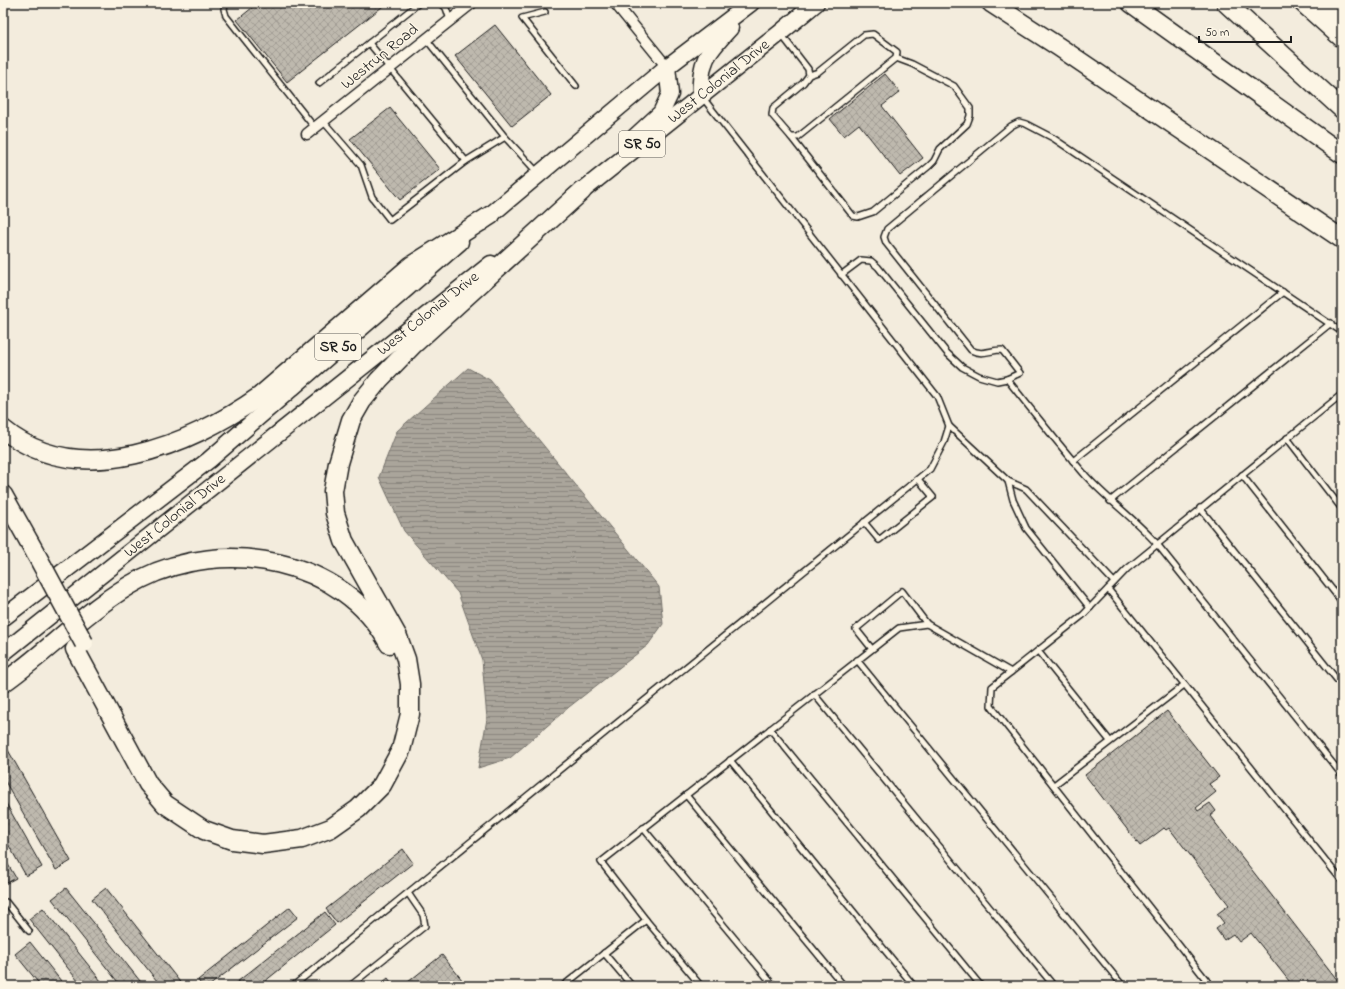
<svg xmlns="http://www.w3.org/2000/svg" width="1345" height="989" font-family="'Indie Flower',sans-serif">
  <defs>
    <pattern id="water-rules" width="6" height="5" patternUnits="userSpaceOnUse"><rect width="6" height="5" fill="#aaa59b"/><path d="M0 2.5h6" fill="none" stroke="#8a867e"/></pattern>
    <pattern id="building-cross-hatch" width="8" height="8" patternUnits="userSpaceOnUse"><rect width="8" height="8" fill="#beb9ae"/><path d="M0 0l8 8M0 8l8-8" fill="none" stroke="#a39e95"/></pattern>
  </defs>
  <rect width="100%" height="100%" fill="#f3ecdd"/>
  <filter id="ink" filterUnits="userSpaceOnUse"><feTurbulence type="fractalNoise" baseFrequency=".025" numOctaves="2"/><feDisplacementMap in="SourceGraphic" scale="8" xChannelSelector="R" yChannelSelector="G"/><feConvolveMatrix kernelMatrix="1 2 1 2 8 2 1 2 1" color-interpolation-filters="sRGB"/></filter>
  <g filter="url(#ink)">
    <path fill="url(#water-rules)" stroke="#716e68" d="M468 368 490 380 659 587 663 624 648 645 569 707 510 758 478 768 487 719 482 660 458 593 404 531 379 477 397 431Z"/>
    <g fill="url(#building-cross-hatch)" stroke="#1c1c1c">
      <path d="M258 3H387L287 82 237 20Z"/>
      <path d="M495 25 551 95 512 126 455 56Z"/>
      <path d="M885 74 900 92 882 106 923 158 900 176 859 124 844 136 830 119Z"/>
      <path d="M390 108 440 169 400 200 350 139Z"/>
      <path d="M1167 711 1219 777 1209 784 1216 792 1196 808 1198 811 1210 803 1216 811 1210 816 1342 986H1293L1251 933 1239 942 1233 934 1224 940 1216 929 1224 923 1217 914 1229 905 1169 828 1166 830 1164 828 1140 846 1085 775Z"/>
      <path d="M4 743 71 861 56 870 3 778Z"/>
      <path d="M3 798 42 867 26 876 3 835Z"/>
      <path d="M403 849 413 863 337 923 326 909Z"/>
      <path d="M3 856 16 878 3 885Z"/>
      <path d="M66 888 144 986H121L52 899Z"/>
      <path d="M106 888 183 986H161L92 899Z"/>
      <path d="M290 907 298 917 209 986H202L198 980Z"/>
      <path d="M43 908 105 986H82L29 919Z"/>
      <path d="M325 912 335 925 259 986H232Z"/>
      <path d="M30 942 65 986H41L15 954Z"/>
      <path d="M442 955 467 986H403Z"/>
      <path d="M388 978 394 986H378Z"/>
    </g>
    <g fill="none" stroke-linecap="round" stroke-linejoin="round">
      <g stroke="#1c1c1c" stroke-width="8">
        <g id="service">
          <path d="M226 3 224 9 226 16 315 128"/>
          <path d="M441 3 446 8 450 20"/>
          <path d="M545 12 522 18 576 86"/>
          <path d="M781 34 808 69 809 75 803 83 773 108 772 115 791 137H798L896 58 897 52 873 34 864 35 818 72 809 75"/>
          <path d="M426 39 505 137"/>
          <path d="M319 83 419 3"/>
          <path d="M323 121 361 165 372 197 390 220 466 161 369 43"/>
          <path d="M791 137 853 216 858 217 873 212 929 166 934 161 940 149 967 124 970 116V108L954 86 912 64 896 58"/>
          <path d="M466 161 505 137 538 173"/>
          <path d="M841 275 861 260 871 261 878 267 947 353 962 367 979 376 997 381 1007 379 1020 373 1002 350C990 350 982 356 971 350L886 243 884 237 887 229 1011 126 1019 122 1026 124 1053 138 1342 332"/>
          <path d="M1007 379C1033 412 1059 445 1086 476 1109 501 1135 519 1157 544L1342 775"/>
          <path d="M949 426 1008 481"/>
          <path d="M1287 438 1342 509"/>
          <path d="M1073 461 1283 292"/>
          <path d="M1242 475 1342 602"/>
          <path d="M1110 501 1331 323"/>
          <path d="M1200 508 1342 686"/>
          <path d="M864 522 879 540 933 497 918 479"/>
          <path d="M1108 589 1342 881"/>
          <path d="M1090 608 1026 528 1013 500 1008 481 1026 489 1114 582"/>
          <path d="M872 649 856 629 902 591 927 624"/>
          <path d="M1038 651 1110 741"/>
          <path d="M857 660 1123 986"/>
          <path d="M1011 672 992 687 991 706 1211 986"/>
          <path d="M814 694 1054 986"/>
          <path d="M770 729 981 986"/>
          <path d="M730 760 914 986"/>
          <path d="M1054 785 1184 685"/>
          <path d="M686 795 844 986"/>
          <path d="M643 828 774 986"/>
          <path d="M3 903 6 902 29 931"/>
          <path d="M646 920 701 986"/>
          <path d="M604 953 632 986"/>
          <path d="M293 986 930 469 944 442 949 426 937 396 703 98"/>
          <path d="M350 986 425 926 423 915 408 893"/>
          <path d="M563 986 646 920 601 862 899 628 927 624 1011 672 1083 615 1127 569 1342 394"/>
        </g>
      </g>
      <g stroke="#1c1c1c" stroke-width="13">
        <g id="minor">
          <path d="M615 3 667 67"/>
          <path d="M307 134 472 3"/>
        </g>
      </g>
      <g stroke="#1c1c1c" stroke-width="19">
        <g id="trunk">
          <path d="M701 96C699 61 707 53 730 28"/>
          <path d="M635 137 661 113 670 94 667 67"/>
          <path id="s1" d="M572 199 780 33 816 3"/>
          <path d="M482 222 667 67 751 3"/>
          <path d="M3 618 209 460 460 242"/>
          <path id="s2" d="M3 653 491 264"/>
        </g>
      </g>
      <g stroke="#1c1c1c" stroke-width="21">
        <g id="motorway">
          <path d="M991 3 1059 47 1342 239"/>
          <path d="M1131 3 1342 154"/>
          <path d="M1226 3 1342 109"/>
          <path d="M1303 3 1342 38"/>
          <path d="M1324 3 1342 22"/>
          <path d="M3 429C79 492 191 445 260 396L412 265 491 215"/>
          <path d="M3 495 36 554"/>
          <path d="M75 649 148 784 165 804 204 830 232 840 263 844 302 839 331 828 358 809 382 785 401 750 410 714V684L406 659 398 637 344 541 335 513 333 491 338 463 351 420 362 401 379 380 414 344 582 191"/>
          <path d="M3 683C49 651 91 605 141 579 223 537 344 558 389 644"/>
        </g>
      </g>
      <use href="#service" stroke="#fcf5e5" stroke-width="5"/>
      <use href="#minor" stroke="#fcf5e5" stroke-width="10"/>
      <use href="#trunk" stroke="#fcf5e5" stroke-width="16"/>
      <use href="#motorway" stroke="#fcf5e5" stroke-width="18"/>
      <g stroke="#1c1c1c" stroke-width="21" stroke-linecap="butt">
        <path id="motorway-bridge" d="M36 554 84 643"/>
      </g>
      <use href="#motorway-bridge" stroke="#fcf5e5" stroke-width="18"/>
    </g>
  </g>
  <g text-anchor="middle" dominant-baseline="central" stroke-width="3" stroke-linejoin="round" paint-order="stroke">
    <g fill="#fcf5e5" stroke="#5f5d58" stroke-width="1">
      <rect x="619" y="131" width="46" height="26" rx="3"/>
      <rect x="315" y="334" width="46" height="26" rx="3"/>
    </g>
    <g font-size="15" font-weight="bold" fill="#1c1c1c">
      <text x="642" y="144">SR 50</text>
      <text x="338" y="347">SR 50</text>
    </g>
    <g font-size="16" fill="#1c1c1c" stroke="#fcf5e5">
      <text transform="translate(380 57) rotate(-39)">Westrun Road</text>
      <text stroke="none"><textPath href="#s1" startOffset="188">West Colonial Drive</textPath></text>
      <text stroke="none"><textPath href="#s2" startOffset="544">West Colonial Drive</textPath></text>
      <text stroke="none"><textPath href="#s2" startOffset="220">West Colonial Drive</textPath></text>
    </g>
  </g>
  <rect width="1345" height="989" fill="none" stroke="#fcf5e5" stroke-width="16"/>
  <rect x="8" y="8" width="1329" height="973" fill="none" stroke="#1c1c1c" stroke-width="1.5" filter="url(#ink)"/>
  <path d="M1199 36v6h92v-6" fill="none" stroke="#1c1c1c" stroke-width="2"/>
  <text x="1205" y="36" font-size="12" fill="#1c1c1c" stroke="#fcf5e5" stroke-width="3" paint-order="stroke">50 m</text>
</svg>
